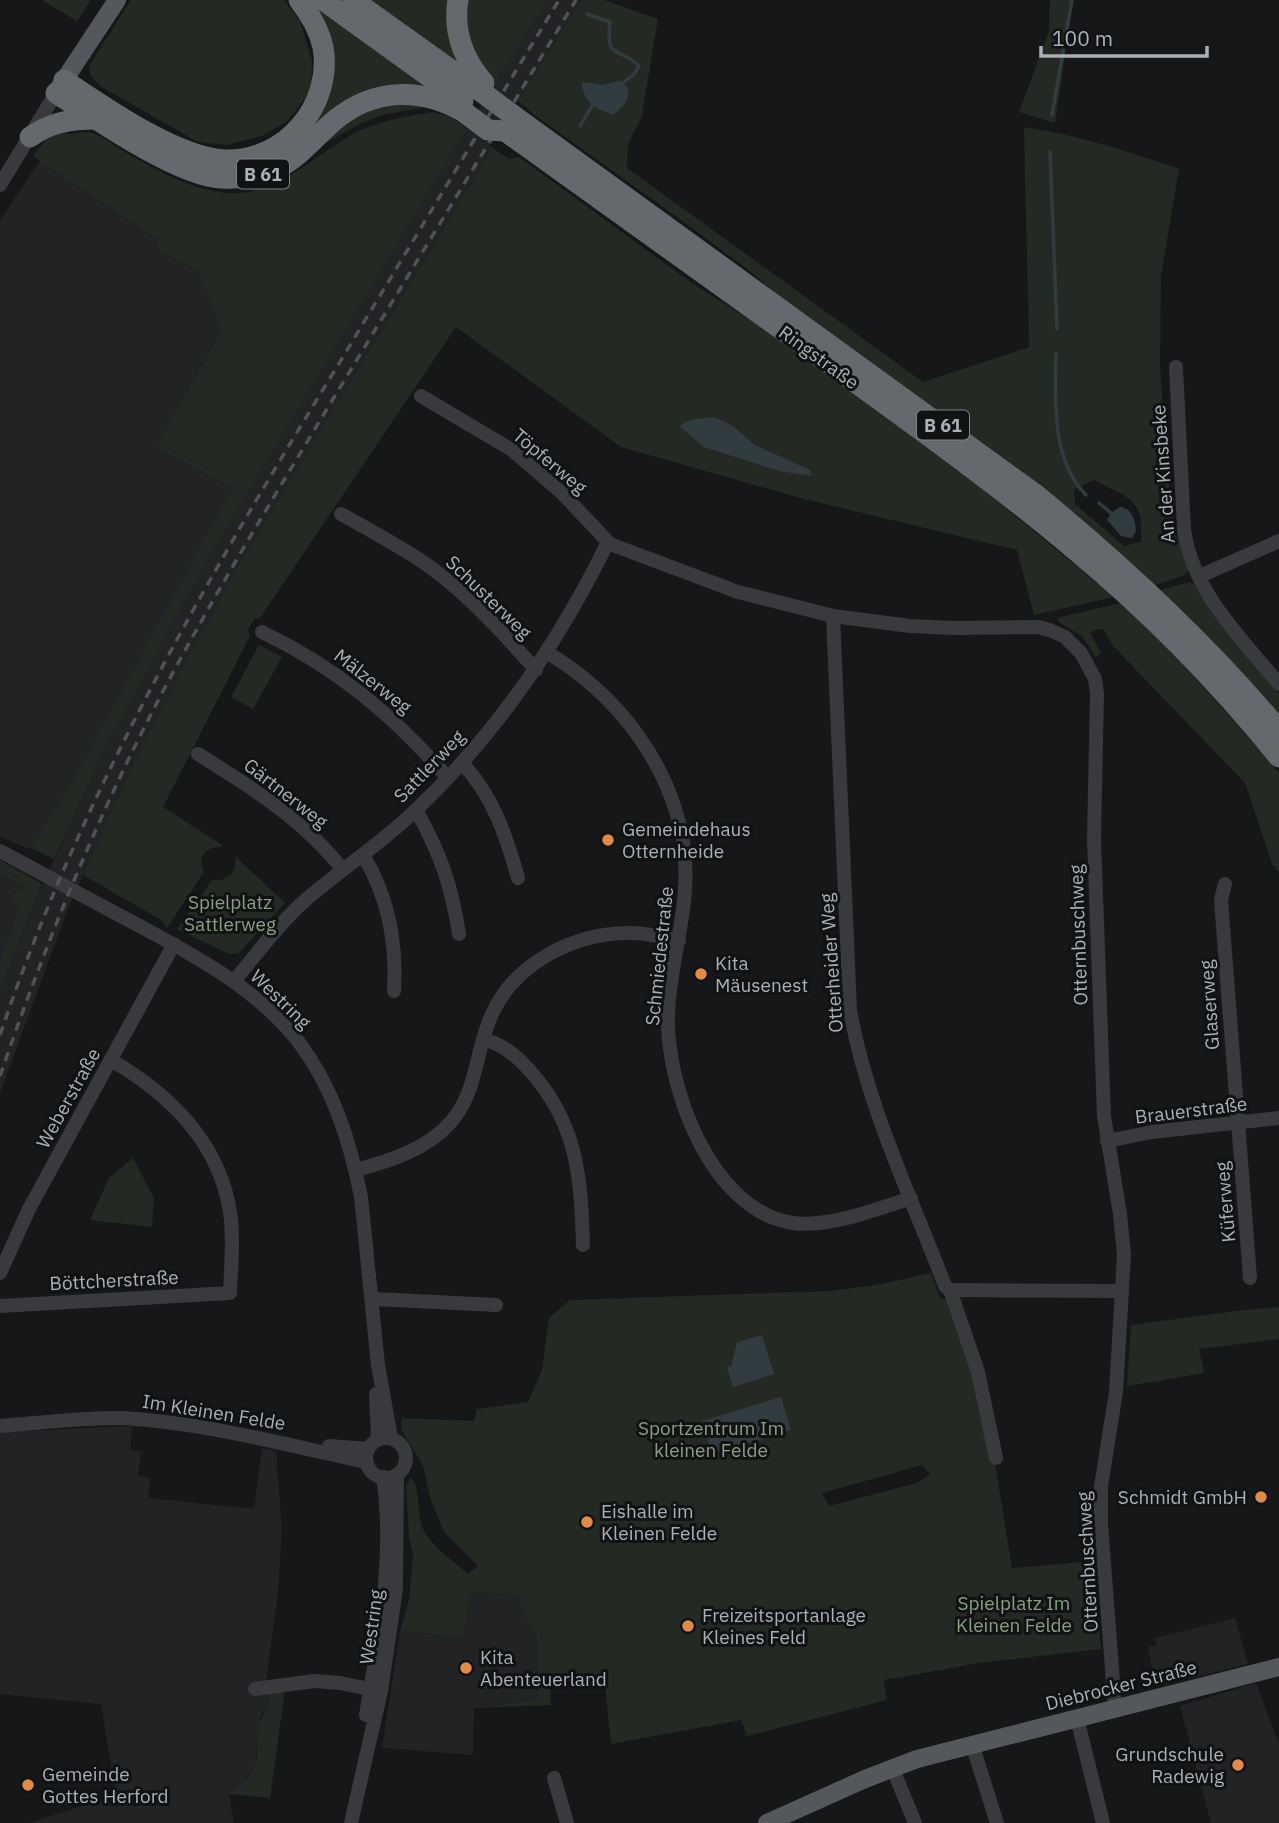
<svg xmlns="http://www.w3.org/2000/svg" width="1279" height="1823" font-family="'IBM Plex Sans',sans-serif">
  <rect width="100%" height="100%" fill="#161718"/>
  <g fill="#222325">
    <path d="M548 0H581L490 146 485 161 349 384 135 760 69 906 0 1093V990L39 893 107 745 208 558 467 128Z"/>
    <path d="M40 160 160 240 156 248 198 272 222 327 156 447 232 488 71 784 31 848 28 849 0 836V220Z"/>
    <path d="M0 872 26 888 0 960Z"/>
    <path d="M132 1426 130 1450 141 1451 138 1476 150 1478 149 1498 254 1509 262 1448 276 1451 282 1529 278 1593 266 1681 270 1693 269 1707 261 1715 255 1767 242 1784 229 1794 234 1823H29L116 1795 101 1704 0 1694V1432Z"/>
    <path d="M470 1592 518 1594 523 1614 537 1635 538 1700 474 1708 473 1755 382 1748 400 1631 462 1637Z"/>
    <path d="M1235 1618 1248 1664 1164 1685 1163 1678 1154 1680 1148 1647 1157 1645 1155 1638Z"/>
    <path d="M1256 1683 1279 1744V1823H1211L1180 1706Z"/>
  </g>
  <g fill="#232a23" fill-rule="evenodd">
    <path d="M42 0H91L77 21Z"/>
    <path d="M131 0H284L300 21 312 61 311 90 288 121 262 136 227 145 198 142 100 86 90 75 89 66Z"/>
    <path d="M312 0 445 96 398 89 254 171 235 164 323 101Z"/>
    <path d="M364 0H451L469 76Z"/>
    <path d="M464 0H548L495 83 471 55Z"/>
    <path d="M581 0H604L658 19 642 116 628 144 627 168 923 382 1029 347 1024 127C1077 135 1128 151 1179 169L1161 275 1160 364 1166 465 1175 531 1189 568 1185 575 1155 585 1022 471 794 309 751 272 684 222 536 116 518 101ZM1094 480C1130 499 1144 498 1141 542L1124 546 1075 504 1074 489Z"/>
    <path d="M1050 0H1073L1055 123 1019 112 1049 31Z"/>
    <path d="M392 100 427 107 386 114 364 122 318 147 298 165 183 174 339 124Z"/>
    <path d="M433 112 451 117 467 128 208 558 107 745 54 859 31 848 71 784 232 488 156 447 222 328 198 272 156 248 159 240 33 156 52 132 63 127 66 134C73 134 85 131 92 133 103 136 115 146 125 152 157 170 190 190 228 193 281 196 317 151 361 130 384 120 408 116 433 112Z"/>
    <path d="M490 146 509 159 519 157 693 284 785 341 934 449 1114 597 1034 615 1017 550 804 499 621 447 456 327 260 618 254 619 248 630 250 636 163 807 222 845 221 847C205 846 197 858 204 872L167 928 161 920 83 875 135 760 236 570 485 161Z"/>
    <path d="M1190 582 1199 587 1209 610 1279 694V715L1160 590Z"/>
    <path d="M1121 603C1178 656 1228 714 1279 773V873L1272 864 1245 783 1114 647 1103 629H1098L1090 633 1101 653 1096 658 1082 636 1058 622 1057 618Z"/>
    <path d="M259 645 282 657 253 709 231 697Z"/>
    <path d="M235 856 285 903 239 953 229 954 177 929 212 880C228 882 238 872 235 856Z"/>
    <path d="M0 860 42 884 0 990V960L19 908 9 897 25 888 0 872Z"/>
    <path d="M133 1158 154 1198 152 1227 90 1220 109 1178Z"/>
    <path d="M931 1273 940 1298 947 1300 975 1381 994 1458 1012 1568 1093 1561 1101 1649 979 1663 884 1680 887 1700 747 1736 741 1720 611 1744 604 1676 550 1685 551 1705 474 1708 538 1700 537 1635 523 1614 518 1594 470 1592 463 1637 400 1631 409 1600 413 1555 409 1537 406 1485 411 1478C421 1488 416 1516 424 1531 434 1548 454 1562 468 1574L478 1566 445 1533 431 1501 423 1466 401 1429 402 1418 474 1421 477 1409 528 1402 542 1370 549 1318 570 1300 829 1291 876 1285ZM922 1465 930 1474 917 1483 829 1506 822 1493Z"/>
    <path d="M1279 1307V1339L1199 1349 1204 1373 1127 1386 1131 1325 1243 1310Z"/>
    <path d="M285 1690 270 1798 229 1794C238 1787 251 1777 255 1766 261 1746 253 1723 269 1707L270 1693Z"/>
  </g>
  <g fill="#303c40">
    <path d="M619 81 628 88C630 102 623 106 613 115 596 109 582 101 582 82L602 85Z"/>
    <path d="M714 417 733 426 755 445 810 470 812 476 779 471 704 447 679 426 690 420Z"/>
    <path d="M1120 507C1133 509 1135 520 1136 531L1132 538 1121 536 1107 520 1111 513Z"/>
    <path d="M762 1335 774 1374 733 1387 727 1367 731 1366 737 1342Z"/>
    <path d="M781 1397 791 1430 712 1454 702 1421Z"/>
  </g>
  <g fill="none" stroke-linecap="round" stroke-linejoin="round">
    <g stroke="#303c40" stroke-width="3.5">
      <path d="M587 14 610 22C605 62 620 46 639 66L634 74 619 86"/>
      <path d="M1052 115 1072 0"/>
      <path d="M580 126 593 104"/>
      <path d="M1050 152 1057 329"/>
      <path d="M1056 353C1055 399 1051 460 1086 495"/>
      <path d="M1099 503 1111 513"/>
    </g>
    <g stroke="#383a3d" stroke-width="14">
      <path d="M0 185 56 93"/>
      <path d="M1176 367 1184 530C1193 592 1240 637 1279 684"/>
      <path d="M421 396 512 450 562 493 610 544 738 592 833 616 910 626 954 628 1039 627 1052 631 1065 637 1081 653 1095 679 1097 694 1094 840 1104 1116 1120 1214 1124 1255 1116 1392 1101 1486V1524L1115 1708"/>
      <path d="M341 514C371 531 402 547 430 567 470 596 503 633 536 670"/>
      <path d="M1200 576 1279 541"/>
      <path d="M833 616 850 1010C866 1102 908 1190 942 1278L945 1286 950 1290 978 1372 996 1458"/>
      <path d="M262 632C337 668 393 715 448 778"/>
      <path d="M548 653C616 694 669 761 683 841 693 906 670 953 668 1015 666 1087 711 1211 793 1223 828 1228 878 1209 911 1198"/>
      <path d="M198 754C251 787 304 820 343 870"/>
      <path d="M462 763C493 796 506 835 518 878"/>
      <path d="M416 810C440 852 452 887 459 934"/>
      <path d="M0 851C45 875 90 900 136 924 195 956 255 987 298 1041 333 1087 350 1141 361 1197L378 1365 391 1438"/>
      <path d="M363 855C388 896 397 943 394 991"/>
      <path d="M1225 884 1221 900 1250 1278"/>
      <path d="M234 981C256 955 276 927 301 904 338 871 381 844 417 809 497 733 557 645 606 546L610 544"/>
      <path d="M483 1039C504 1045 517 1056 531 1072 578 1125 581 1179 583 1245"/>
      <path d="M1107 1141 1152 1132 1279 1118"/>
      <path d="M356 1170C389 1161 426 1150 450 1123 478 1092 475 1050 492 1014 515 963 573 934 627 933 644 932 662 937 679 940"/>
      <path d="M0 1273 29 1209 174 944"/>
      <path d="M950 1290 1122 1291"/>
      <path d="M373 1299 496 1305"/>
      <path d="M0 1306 230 1293C231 1267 234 1238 230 1212 219 1141 169 1094 111 1060"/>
      <path d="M376 1394 378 1439"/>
      <path d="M0 1426C38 1423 87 1417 123 1418 206 1423 286 1445 367 1462"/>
      <circle cx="386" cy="1458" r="20"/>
      <path d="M329 1446 368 1449"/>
      <path d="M255 1689 314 1681 340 1683 379 1691"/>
      <path d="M366 1715C379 1637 395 1557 383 1477"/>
      <path d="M1077 1718 1103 1823"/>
      <path d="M972 1744 997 1823"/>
      <path d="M892 1767 915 1823"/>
      <path d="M554 1778 567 1823"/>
      <path d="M351 1823 381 1691 396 1589 397 1475"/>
    </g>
    <g stroke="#54575b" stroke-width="18">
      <path d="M57 91 117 0"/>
      <path d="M767 1823 865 1779 917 1759 1279 1667"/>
    </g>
    <g stroke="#64696d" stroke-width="21">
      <path d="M323 0 463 101"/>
      <path d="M353 0 479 90"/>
      <path d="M458 0C453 31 463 59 484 83"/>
      <path d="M64 80C104 107 177 158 225 160 285 162 333 105 323 47 319 29 310 14 299 0"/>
      <path d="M56 93C94 118 178 176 221 178 241 179 260 177 278 168 300 157 316 136 335 120 374 88 421 87 464 112"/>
      <path d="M514 116 1035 494C1123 566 1206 643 1279 730"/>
      <path d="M505 131C612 208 719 285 827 362 911 423 996 483 1075 550 1150 612 1218 682 1279 757"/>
      <path d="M30 137C51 122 71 119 96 119"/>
    </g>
    <g stroke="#4f5256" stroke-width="3.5" stroke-dasharray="9 7" stroke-linecap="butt">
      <path d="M0 1035C80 797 204 583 335 370 410 246 484 123 559 0"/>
      <path d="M0 1076C38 965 81 857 132 752 192 630 263 515 333 399 414 266 495 133 576 0"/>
    </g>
    <g stroke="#64696d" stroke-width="21">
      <path d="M479 90 514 116"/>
      <path d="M464 112 488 130 505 131"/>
    </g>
  </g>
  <g fill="#e28b44" stroke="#111213" stroke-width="2.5">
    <circle cx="608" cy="840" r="7"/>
    <circle cx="701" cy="974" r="7"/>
    <circle cx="1261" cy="1497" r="7"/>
    <circle cx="587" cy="1522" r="7"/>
    <circle cx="688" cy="1626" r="7"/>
    <circle cx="466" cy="1668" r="7"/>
    <circle cx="1238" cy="1765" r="7"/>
    <circle cx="28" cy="1785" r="7"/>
  </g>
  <g text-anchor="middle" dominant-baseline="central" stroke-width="6" stroke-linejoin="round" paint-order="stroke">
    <g fill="#111213" stroke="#7b8186" stroke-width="2">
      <rect x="237" y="159.5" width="52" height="29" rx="5"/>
      <rect x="917" y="410.5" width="52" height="29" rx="5"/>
    </g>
    <g font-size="18" font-weight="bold" fill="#a9b0b7">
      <text x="263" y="174">B 61</text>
      <text x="943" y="425">B 61</text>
    </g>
    <g font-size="19" fill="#a9b0b7" stroke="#111213">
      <text transform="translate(819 357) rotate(36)">Ringstraße</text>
      <text transform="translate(550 461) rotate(40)">Töpferweg</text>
      <text transform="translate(1163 474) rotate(-94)">An der Kinsbeke</text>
      <text transform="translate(489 597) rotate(44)">Schusterweg</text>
      <text transform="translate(373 681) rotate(38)">Mälzerweg</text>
      <text transform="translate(429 766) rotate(-46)">Sattlerweg</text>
      <text transform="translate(286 793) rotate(38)">Gärtnerweg</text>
      <text transform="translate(1078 935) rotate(-92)">Otternbuschweg</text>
      <text transform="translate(659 956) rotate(-84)">Schmiedestraße</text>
      <text transform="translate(831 963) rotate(-94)">Otterheider Weg</text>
      <text transform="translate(281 999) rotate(44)">Westring</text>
      <text transform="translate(1209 1005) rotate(-94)">Glaserweg</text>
      <text transform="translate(68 1098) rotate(-61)">Weberstraße</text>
      <text transform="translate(1191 1110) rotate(-7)">Brauerstraße</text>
      <text transform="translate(1225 1202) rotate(-95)">Küferweg</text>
      <text transform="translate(114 1280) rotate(-3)">Böttcherstraße</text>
      <text transform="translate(214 1412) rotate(9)">Im Kleinen Felde</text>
      <text transform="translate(1087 1562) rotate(-93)">Otternbuschweg</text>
      <text transform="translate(371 1627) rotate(-82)">Westring</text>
      <text transform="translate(1121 1685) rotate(-14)">Diebrocker Straße</text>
    </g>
    <g font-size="19" fill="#a9b0b7" stroke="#111213" text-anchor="start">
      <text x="622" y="829">Gemeindehaus<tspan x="622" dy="22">Otternheide</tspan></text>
      <text x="715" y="963">Kita<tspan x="715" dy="22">Mäusenest</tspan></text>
      <text x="1247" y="1497" text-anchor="end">Schmidt GmbH</text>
      <text x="601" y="1511">Eishalle im<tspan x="601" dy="22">Kleinen Felde</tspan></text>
      <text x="702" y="1615">Freizeitsportanlage<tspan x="702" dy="22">Kleines Feld</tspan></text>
      <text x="480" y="1657">Kita<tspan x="480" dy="22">Abenteuerland</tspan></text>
      <text x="1224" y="1754" text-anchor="end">Grundschule<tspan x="1224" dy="22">Radewig</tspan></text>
      <text x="42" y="1774">Gemeinde<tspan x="42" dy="22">Gottes Herford</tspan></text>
    </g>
    <g font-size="19" fill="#87a082" stroke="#111213">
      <text x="230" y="902">Spielplatz<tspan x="230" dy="22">Sattlerweg</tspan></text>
      <text x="711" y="1428">Sportzentrum Im<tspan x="711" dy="22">kleinen Felde</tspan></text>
      <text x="1014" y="1603">Spielplatz Im<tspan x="1014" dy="22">Kleinen Felde</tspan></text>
    </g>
  </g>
  <path d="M1041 46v10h166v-10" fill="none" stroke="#a9b0b7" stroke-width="3.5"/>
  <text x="1052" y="46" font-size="21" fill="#a9b0b7" stroke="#111213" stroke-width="5" paint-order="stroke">100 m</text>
</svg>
